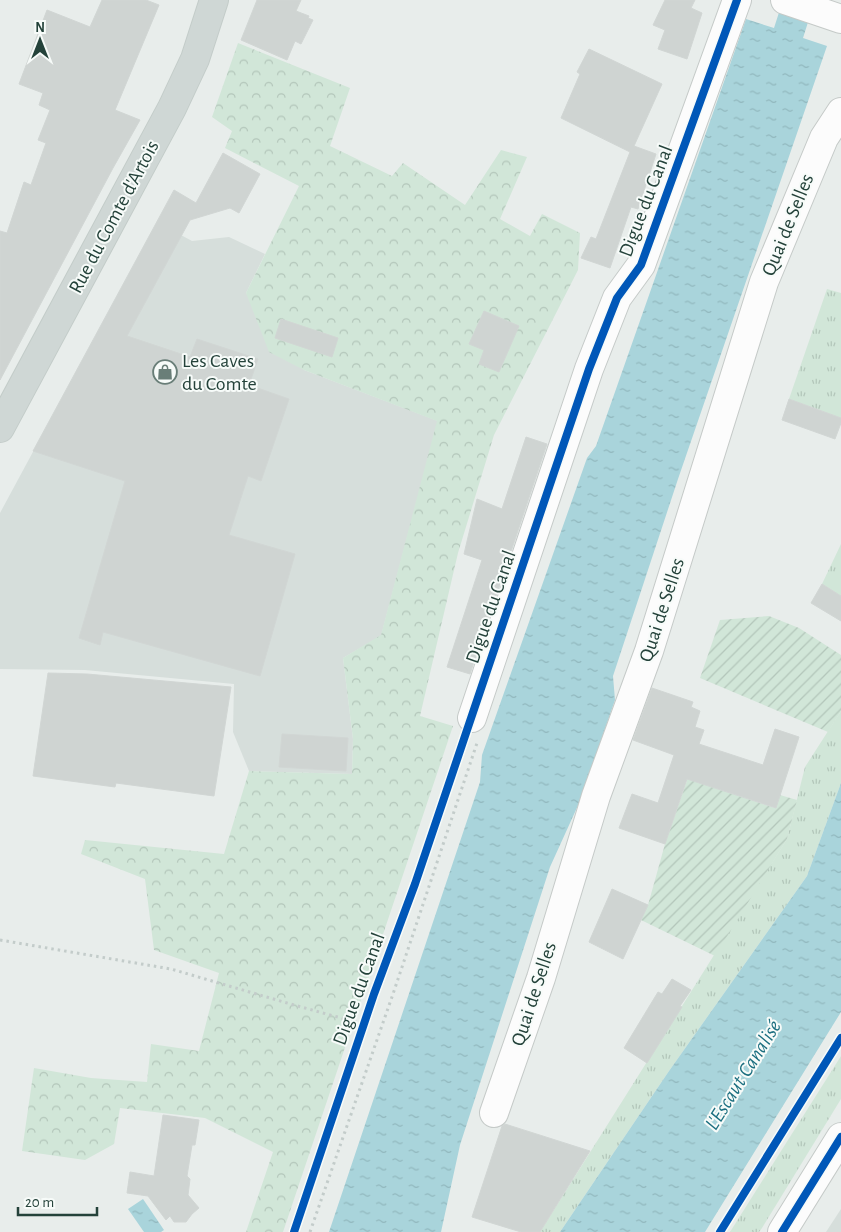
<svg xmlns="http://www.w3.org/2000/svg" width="841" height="1232" font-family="'Alegreya Sans',sans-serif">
  <defs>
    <pattern id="grass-tufts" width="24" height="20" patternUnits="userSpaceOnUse" patternTransform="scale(1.25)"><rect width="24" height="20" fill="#d1e6d8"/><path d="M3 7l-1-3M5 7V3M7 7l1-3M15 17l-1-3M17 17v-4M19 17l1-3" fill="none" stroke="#b3c6ba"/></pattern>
    <pattern id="forest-crowns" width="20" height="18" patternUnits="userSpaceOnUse" patternTransform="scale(1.25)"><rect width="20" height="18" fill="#d1e6d8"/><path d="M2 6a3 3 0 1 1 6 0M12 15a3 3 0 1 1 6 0" fill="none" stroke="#b3c6ba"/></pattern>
    <pattern id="garden-furrows" width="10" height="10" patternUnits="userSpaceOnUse" patternTransform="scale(1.25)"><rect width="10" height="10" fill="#d1e6d8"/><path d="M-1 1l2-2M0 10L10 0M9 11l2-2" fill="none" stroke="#b3c6ba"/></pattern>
    <pattern id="water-ripples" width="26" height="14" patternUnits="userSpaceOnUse" patternTransform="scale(1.25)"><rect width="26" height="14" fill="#a9d4db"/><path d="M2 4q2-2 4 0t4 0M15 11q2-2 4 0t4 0" fill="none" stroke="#91b7bd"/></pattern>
  </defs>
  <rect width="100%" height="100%" fill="#e8edeb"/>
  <g fill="#d6dedb">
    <path d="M157 222 192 241 229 237 265 254 246 293 304 370 438 421 381 636 343 658 353 739 352 774 249 771 233 732 234 684 85 670 0 669V513Z"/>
    <path d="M841 1209V1232H826Z"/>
  </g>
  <g fill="url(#grass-tufts)">
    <path d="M827 289 841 293V418L789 399Z"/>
    <path d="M841 544V596L822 584Z"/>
    <path d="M841 711V783L807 876 669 1071 560 1232H540L787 839 805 767Z"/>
    <path d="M841 1056V1099L762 1228 759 1232H730Z"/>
  </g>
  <path fill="url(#forest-crowns)" d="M238 43 350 88 330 146 392 176 403 163 465 205 501 150 527 157 500 219 530 236 542 214 580 233 578 270 494 435 458 553 420 716 453 726 283 1232H246L273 1152 205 1118 120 1108 114 1144 85 1160 22 1151 34 1068 91 1078 147 1082 151 1044 199 1051 219 973 154 950 145 879 81 854 85 840 224 854 249 771 352 774 353 739 343 658 381 635 437 421 304 370 269 352 246 293 299 186 225 148 232 131 212 117Z"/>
  <g fill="url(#garden-furrows)">
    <path d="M769 616 799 628 841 655V711L828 732 700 678 720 620Z"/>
    <path d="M693 763 715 788 775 808 780 795 797 800 787 839 715 956 641 920 648 905 665 844Z"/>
  </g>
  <g fill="url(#water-ripples)">
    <path d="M783 0H815L803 38 827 46 678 479 613 676 615 700 580 801 550 867 460 1145 441 1232H329L480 782 482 755 587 458 596 446 746 19 774 28Z"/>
    <path d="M841 783V1012L705 1232H560L669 1071 807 876Z"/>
    <path d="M143 1199 164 1230 161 1232H144L128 1209Z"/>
  </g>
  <g fill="#cfd4d2" stroke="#d1d6d4">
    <path d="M102 0H146L159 5 115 110 140 120 113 168 0 380V231L7 233 24 182 31 185 46 143 38 140 50 110 39 105 43 93 19 84 47 10 90 27Z"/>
    <path d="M257 0H301L296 11 309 16 308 18 313 20 301 44 295 41 287 60 241 40Z"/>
    <path d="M665 0H695L691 8 702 13 687 59 658 49 665 30 653 25Z"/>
    <path d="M589 49 662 84 634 146 656 154 638 209 631 207 610 268 581 258 591 237 596 239 630 152 561 118 580 74 577 72Z"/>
    <path d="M223 153 260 174 239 213 230 208 190 220 127 336 190 357 197 339 258 359 249 385 289 399 261 481 248 476 229 535 295 554 260 676 103 632 100 645 79 638 125 481 33 451 174 190 196 203Z"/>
    <path d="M484 311 519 326 499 372 479 364 484 350 469 344Z"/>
    <path d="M281 319 338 338 332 357 275 338Z"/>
    <path d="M789 399 841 418V423L835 439 782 420Z"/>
    <path d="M526 437 547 444 470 674 447 667 482 560 464 554 477 499 502 509Z"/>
    <path d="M822 584 841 596V621L811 603Z"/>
    <path d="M48 673 87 674 231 687 214 796 116 783 115 787 33 776Z"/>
    <path d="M652 688 693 702 691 707 700 711 695 727 704 730 699 744 763 765 775 729 799 737 776 808 687 779 665 844 619 828 632 794 658 803 674 755 633 740Z"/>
    <path d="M282 734 348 738 346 771 279 767Z"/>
    <path d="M612 889 648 905 623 959 589 942Z"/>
    <path d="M672 979 691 990 680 1006 682 1007 647 1063 624 1048 658 992 662 994Z"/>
    <path d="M163 1115 199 1120 195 1145H192L187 1176 190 1179 188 1195 199 1208 192 1214 186 1222H174L170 1216 166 1220 148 1196 127 1193 130 1172 154 1176Z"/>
    <path d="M505 1124 590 1151 540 1232H521L472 1217 502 1126Z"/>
  </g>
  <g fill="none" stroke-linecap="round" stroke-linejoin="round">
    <g stroke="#c5cac8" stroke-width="30">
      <g id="minor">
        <path d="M785 0 841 19"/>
        <path d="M472 718 589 369 617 298 641 265 737 0"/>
        <path d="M494 1113 541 978 596 796 649 651 764 282 824 138 841 112"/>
        <path d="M782 1232 841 1137"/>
      </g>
    </g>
    <g stroke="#c3ccc9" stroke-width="30">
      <path id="major" d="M0 428 172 108 195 59 214 0"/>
    </g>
    <g stroke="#c3ccca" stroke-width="3" stroke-dasharray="2.5 4" stroke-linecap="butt">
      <path d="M0 940 171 969 294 1005 363 1024"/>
      <path d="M310 1232 393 994 477 743"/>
    </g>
    <use href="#minor" stroke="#fcfcfc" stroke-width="28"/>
    <use href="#major" stroke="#cfd7d5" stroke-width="28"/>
    <g stroke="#f7fbf9" stroke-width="11">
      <g id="cycleway">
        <path d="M294 1232 374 994 415 884 589 369 617 298 641 265 737 0"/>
        <path d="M720 1232 841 1038"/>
        <path d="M782 1232 841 1137"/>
      </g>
    </g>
    <use href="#cycleway" stroke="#0057b8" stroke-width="8"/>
  </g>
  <defs>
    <g id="shop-ring" transform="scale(1.25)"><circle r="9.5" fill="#f7fbf9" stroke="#697e78" stroke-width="1.5"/><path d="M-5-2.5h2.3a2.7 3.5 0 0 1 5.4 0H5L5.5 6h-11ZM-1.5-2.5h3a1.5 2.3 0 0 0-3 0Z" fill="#697e78"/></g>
  </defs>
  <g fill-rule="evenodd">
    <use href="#shop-ring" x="165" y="372"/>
  </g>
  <g text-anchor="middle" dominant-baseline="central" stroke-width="4" stroke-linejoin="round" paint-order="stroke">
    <g font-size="20" fill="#24423a" stroke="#f7fbf9">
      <text transform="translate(646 201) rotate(-69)">Digue du Canal</text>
      <text transform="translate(114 217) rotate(-62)">Rue du Comte d'Artois</text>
      <text transform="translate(788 225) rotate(-68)">Quai de Selles</text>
      <text transform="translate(491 607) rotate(-71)">Digue du Canal</text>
      <text transform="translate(662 610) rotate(-72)">Quai de Selles</text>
      <text transform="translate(359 989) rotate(-70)">Digue du Canal</text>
      <text transform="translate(534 994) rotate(-72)">Quai de Selles</text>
    </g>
    <g font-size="20" fill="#24423a" stroke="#f7fbf9" text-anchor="start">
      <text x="182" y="361">Les Caves<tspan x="182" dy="23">du Comte</tspan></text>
    </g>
    <g font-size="21" font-style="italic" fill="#1c6f80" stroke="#f7fbf9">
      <text transform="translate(743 1075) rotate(-58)">L'Escaut Canalisé</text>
    </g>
  </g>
  <g transform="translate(40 40)" stroke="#f7fbf9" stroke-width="4" paint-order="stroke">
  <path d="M0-4L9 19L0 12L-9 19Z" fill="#24423a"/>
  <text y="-8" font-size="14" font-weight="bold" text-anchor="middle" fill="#24423a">N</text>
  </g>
  <path d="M18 1207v8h79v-8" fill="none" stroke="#24423a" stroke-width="2.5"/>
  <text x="25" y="1207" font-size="15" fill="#24423a" stroke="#f7fbf9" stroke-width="4" paint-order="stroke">20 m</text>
</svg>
